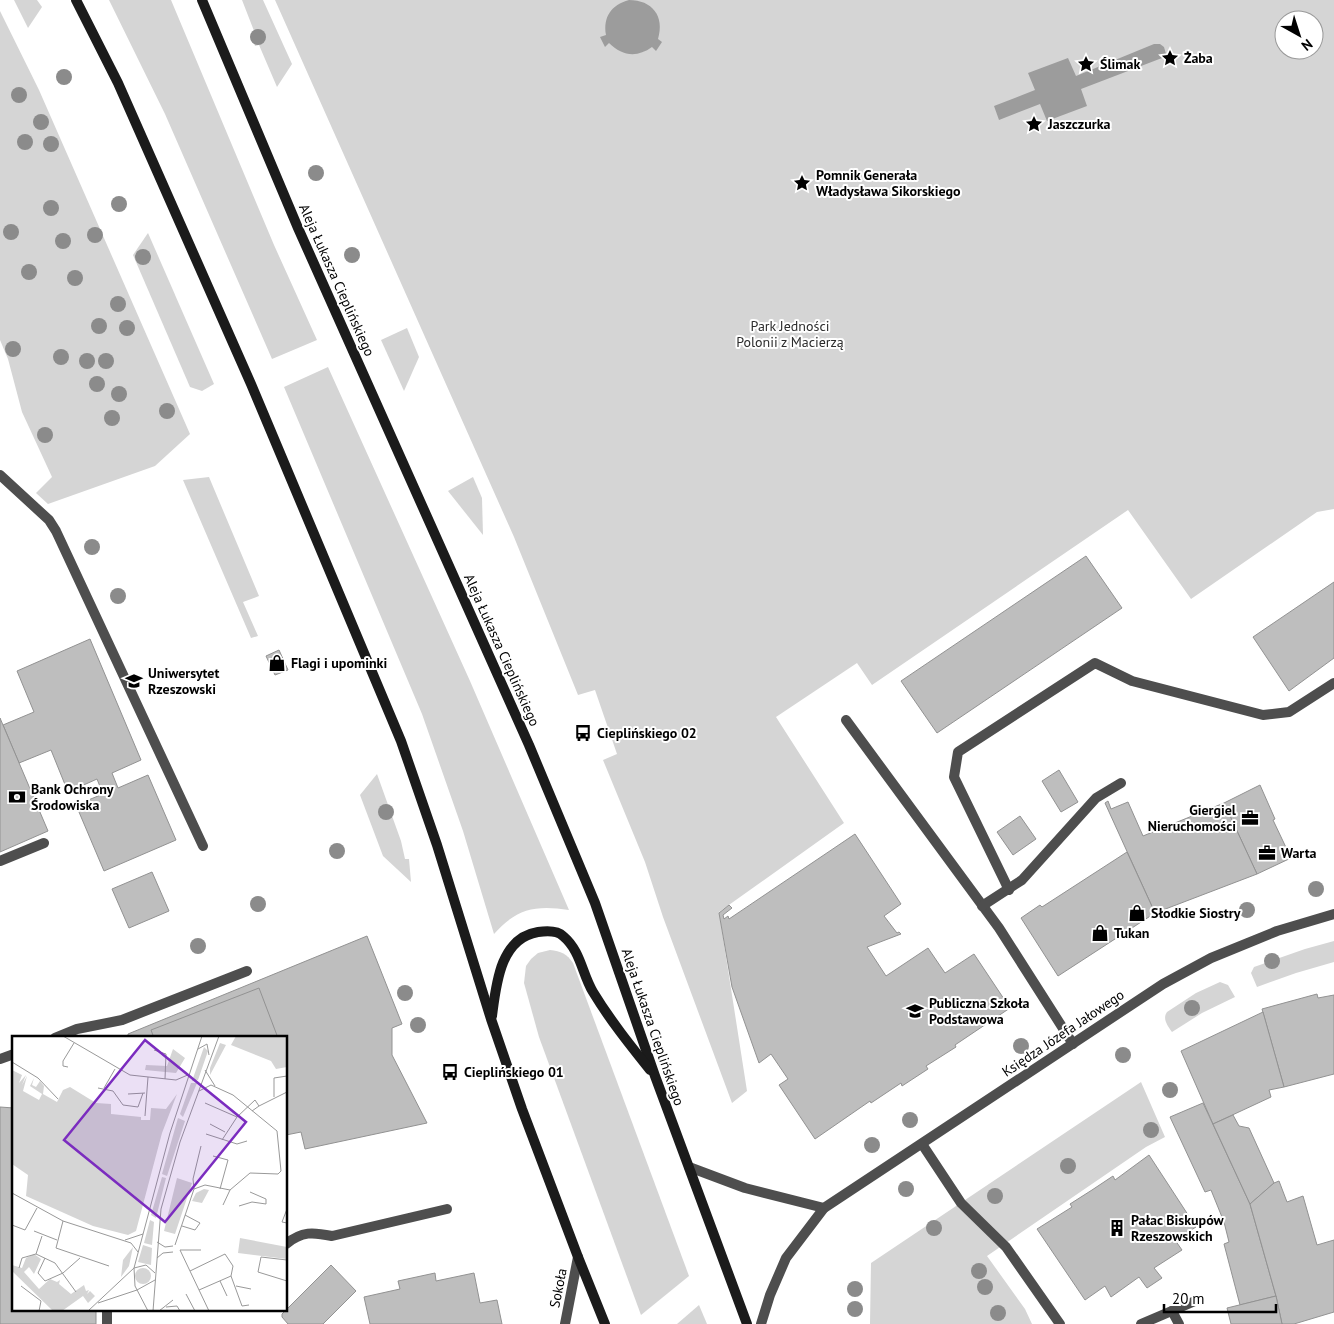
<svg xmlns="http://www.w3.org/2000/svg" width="1334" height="1324" font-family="'PT Sans',sans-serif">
  <rect width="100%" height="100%" fill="#fff"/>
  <g fill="#d5d5d5" fill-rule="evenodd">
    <path d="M14 0H37L42 7 28 28Z"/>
    <path d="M109 0H171L274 245 317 340 272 359 165 114Z"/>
    <path d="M242 0H263L292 64 277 87 259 45 255 46 252 37 256 36Z"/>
    <path d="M275 0H1334V509L1317 512 1191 599 1128 510 872 685 857 663 776 717 844 823 719 912 747 1091 732 1103 663 917 645 862 603 760 617 754 595 690 578 695 514 537ZM1284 20H1314V50H1284Z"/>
    <path d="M0 11 39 90 190 434 155 466 48 504 36 493 52 477 22 412 8 359 0 340Z"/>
    <path d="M148 233 214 384 202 391 190 387 133 255Z"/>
    <path d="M407 328 419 357 404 391 381 340Z"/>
    <path d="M328 367 470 681 569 910C536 905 517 908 494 934L463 831 422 714 284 387Z"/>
    <path d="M209 477 259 596 243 602 258 636 251 638 183 480Z"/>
    <path d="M473 477 482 498 483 535 448 491Z"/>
    <path d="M377 774 401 841 405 859H409L411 882 383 856 360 795Z"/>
    <path d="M1334 941V962L1296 973 1257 987 1251 973 1254 967 1305 949Z"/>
    <path d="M550 950C561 951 567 954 573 963L689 1276 641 1315 539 1037 524 983 526 966 531 959 538 953Z"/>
    <path d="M1220 982 1228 985 1235 997 1202 1013 1172 1032C1168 1026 1162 1019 1167 1012L1196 993Z"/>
    <path d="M1141 1082 1165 1137 1146 1147 987 1256 1025 1309 1032 1324H870L871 1263Z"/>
    <path d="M699 1305 707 1324H677Z"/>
  </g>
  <g fill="#9c9c9c">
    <path d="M629 0C652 0 665 16 658 39L662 42 656 51 652 47C637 58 622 56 609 43L605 47 600 37 606 35C603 17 611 5 629 0Z"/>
    <path d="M1154 44H1160L1164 47 1166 54 1162 58 1081 89 1087 106 1047 121 1040 104 999 120 994 106 1035 90 1028 73 1068 58 1076 76Z"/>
  </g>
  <g fill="#bebebe" stroke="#929292">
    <path d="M1086 556 1122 608 937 733 901 681Z"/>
    <path d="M1334 582V658L1289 691 1253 637Z"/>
    <path d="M90 639 141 760 112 773 118 788 148 775 176 840 104 871 76 805 103 794 97 779 68 792 51 750 19 763 3 725 34 712 17 671Z"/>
    <path d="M279 650 288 670 275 675 266 656Z"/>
    <path d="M0 718 48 831 0 852Z"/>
    <path d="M1059 770 1078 802 1061 812 1042 781Z"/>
    <path d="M1260 785 1275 819 1273 820 1291 858 1257 874 1224 803Z"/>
    <path d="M1108 801 1111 809 1128 802 1143 836 1224 803 1257 874 1155 913 1105 803Z"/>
    <path d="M1020 816 1036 839 1013 855 997 832Z"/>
    <path d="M855 834 901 904 884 916 897 933 899 932 901 934 867 947 886 976 928 948 945 973 974 954 1010 1008 955 1045 956 1047 926 1066 928 1069 902 1086 901 1083 871 1103 870 1101 815 1139 779 1085 788 1079 771 1054 759 1063 732 987 719 913 729 905 732 908 723 915 724 919 728 916 729 919Z"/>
    <path d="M1127 852 1155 913 1058 976 1021 918 1040 905 1042 907Z"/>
    <path d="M152 872 169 911 129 928 112 889Z"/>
    <path d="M367 936 402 1024 392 1028V1055L427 1123 305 1149 301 1132 286 1135V1038H128V1034Z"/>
    <path d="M259 988 278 1038H154L151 1030Z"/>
    <path d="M1317 994 1318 998 1334 995V1074L1284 1087 1262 1009Z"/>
    <path d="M1263 1012 1284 1087 1269 1090 1271 1097 1213 1124 1181 1051Z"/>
    <path d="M1203 1103 1250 1204 1276 1296 1240 1305 1224 1244 1229 1242 1224 1222 1211 1190 1205 1192 1170 1117Z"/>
    <path d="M0 1107 14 1108V1310H96V1324H0Z"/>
    <path d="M1233 1115 1239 1126 1249 1128 1274 1183 1250 1204 1213 1124Z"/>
    <path d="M1149 1155 1196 1227 1175 1240 1182 1250 1154 1268 1162 1278 1147 1288 1139 1277 1111 1297 1105 1286 1085 1300 1037 1229 1072 1207 1070 1204 1092 1190 1113 1176 1115 1180Z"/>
    <path d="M1279 1181 1287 1202 1303 1196 1317 1245 1334 1240V1312L1294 1324H1282L1276 1296 1250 1204 1274 1183Z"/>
    <path d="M331 1265 356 1291 323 1324H288L282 1317V1314Z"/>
    <path d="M435 1273 436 1281 474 1273 480 1303 497 1300 502 1324H370L364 1297 400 1289 398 1281Z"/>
    <path d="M1276 1296 1282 1324H1231L1227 1308Z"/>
  </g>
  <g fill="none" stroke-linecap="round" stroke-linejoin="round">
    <g stroke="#4e4e4e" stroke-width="10">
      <path d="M0 475 49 520 56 531 203 846"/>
      <path d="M846 720 999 928 1073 1044"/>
      <path d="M0 861 44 843"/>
      <path d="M1009 890 954 777 958 752 1095 663 1132 681 1263 715 1289 712 1334 683"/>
      <path d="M982 906 1022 880 1096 798 1121 783"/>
      <path d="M55 1038 77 1029 122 1020 247 971"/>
      <path d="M0 1059 14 1054"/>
      <path d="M922 1144 961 1203 1006 1247 1060 1324"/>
      <path d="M286 1244C302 1231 313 1232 332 1236L447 1209"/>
      <path d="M1172 1311 1179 1324"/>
      <path d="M107 1324V1310"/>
      <path d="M1141 1324 1195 1301"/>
    </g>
    <g stroke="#4e4e4e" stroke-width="10">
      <path d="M689 1167 745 1188 824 1208"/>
      <path d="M565 1324 578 1257"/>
      <path d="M761 1324 770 1295 786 1258 824 1208 1163 984 1211 958 1277 931 1334 914"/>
    </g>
    <g stroke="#1b1b1b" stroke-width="10">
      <path d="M76 0 118 83 251 384 401 741 437 845 491 1019 522 1109 578 1257 605 1324"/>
      <path d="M202 0 298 228 529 745 595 903 655 1076 747 1324"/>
      <path d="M492 1016C496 985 500 938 538 932 545 931 557 930 563 936 581 951 582 974 593 992 610 1020 630 1045 650 1070"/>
    </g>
  </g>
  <g fill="#8b8b8b">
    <circle cx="258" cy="37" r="8"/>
    <circle cx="64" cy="77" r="8"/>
    <circle cx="19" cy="95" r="8"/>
    <circle cx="41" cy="122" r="8"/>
    <circle cx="25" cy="142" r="8"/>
    <circle cx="51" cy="144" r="8"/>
    <circle cx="316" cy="173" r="8"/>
    <circle cx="119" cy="204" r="8"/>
    <circle cx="51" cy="208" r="8"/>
    <circle cx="11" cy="232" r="8"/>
    <circle cx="95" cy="235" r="8"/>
    <circle cx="63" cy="241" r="8"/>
    <circle cx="352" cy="255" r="8"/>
    <circle cx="143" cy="257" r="8"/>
    <circle cx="29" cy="272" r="8"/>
    <circle cx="75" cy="278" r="8"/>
    <circle cx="118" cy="304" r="8"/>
    <circle cx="99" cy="326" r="8"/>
    <circle cx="127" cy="328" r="8"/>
    <circle cx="13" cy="349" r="8"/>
    <circle cx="61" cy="357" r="8"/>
    <circle cx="87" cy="361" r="8"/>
    <circle cx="106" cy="361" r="8"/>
    <circle cx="97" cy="384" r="8"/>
    <circle cx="119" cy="394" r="8"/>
    <circle cx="167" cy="411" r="8"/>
    <circle cx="112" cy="418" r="8"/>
    <circle cx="45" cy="435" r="8"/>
    <circle cx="92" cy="547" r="8"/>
    <circle cx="118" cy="596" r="8"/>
    <circle cx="386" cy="812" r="8"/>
    <circle cx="337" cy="851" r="8"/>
    <circle cx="1316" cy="889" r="8"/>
    <circle cx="258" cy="904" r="8"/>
    <circle cx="1247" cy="910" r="8"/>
    <circle cx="198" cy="946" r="8"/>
    <circle cx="1272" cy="961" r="8"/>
    <circle cx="405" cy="993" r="8"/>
    <circle cx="1192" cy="1008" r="8"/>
    <circle cx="418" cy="1025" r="8"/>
    <circle cx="1021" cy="1046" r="8"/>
    <circle cx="1123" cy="1055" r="8"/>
    <circle cx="1170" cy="1090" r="8"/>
    <circle cx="910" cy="1120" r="8"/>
    <circle cx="1151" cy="1130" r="8"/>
    <circle cx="872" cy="1145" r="8"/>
    <circle cx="1068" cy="1166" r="8"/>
    <circle cx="906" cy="1189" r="8"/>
    <circle cx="995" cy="1196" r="8"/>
    <circle cx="934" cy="1228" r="8"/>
    <circle cx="979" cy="1271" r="8"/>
    <circle cx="985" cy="1287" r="8"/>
    <circle cx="855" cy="1289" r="8"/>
    <circle cx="855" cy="1309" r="8"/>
    <circle cx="998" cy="1313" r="8"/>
  </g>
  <defs>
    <g id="sight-bare" transform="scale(1.35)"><path d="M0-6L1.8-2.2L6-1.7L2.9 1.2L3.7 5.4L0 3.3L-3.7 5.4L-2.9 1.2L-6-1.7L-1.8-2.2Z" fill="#000" stroke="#fff" stroke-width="2.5" paint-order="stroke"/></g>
    <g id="shop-bare" transform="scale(1.35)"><path d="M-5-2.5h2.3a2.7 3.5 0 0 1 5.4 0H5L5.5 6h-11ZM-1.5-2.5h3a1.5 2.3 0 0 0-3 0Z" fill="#000" stroke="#fff" stroke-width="2.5" paint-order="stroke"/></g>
    <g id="university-bare" transform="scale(1.35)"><path d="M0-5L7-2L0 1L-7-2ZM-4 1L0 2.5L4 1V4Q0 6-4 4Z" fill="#000" stroke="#fff" stroke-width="2.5" paint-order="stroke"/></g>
    <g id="bus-bare" transform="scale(1.35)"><path d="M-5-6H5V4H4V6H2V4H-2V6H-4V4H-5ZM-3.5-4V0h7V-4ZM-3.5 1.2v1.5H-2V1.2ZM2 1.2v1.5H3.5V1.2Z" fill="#000" stroke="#fff" stroke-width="2.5" paint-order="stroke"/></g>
    <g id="bank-bare" transform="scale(1.35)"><path d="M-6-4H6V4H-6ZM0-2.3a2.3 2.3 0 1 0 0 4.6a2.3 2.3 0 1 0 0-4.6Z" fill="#000" stroke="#fff" stroke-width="2.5" paint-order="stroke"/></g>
    <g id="office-bare" transform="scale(1.35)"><path d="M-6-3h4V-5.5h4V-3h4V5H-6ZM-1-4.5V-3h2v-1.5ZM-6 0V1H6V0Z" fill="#000" stroke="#fff" stroke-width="2.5" paint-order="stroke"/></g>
    <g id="school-bare" transform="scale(1.35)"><path d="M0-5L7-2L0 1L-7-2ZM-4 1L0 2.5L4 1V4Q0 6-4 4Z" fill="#000" stroke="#fff" stroke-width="2.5" paint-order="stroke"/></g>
    <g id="building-bare" transform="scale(1.35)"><path d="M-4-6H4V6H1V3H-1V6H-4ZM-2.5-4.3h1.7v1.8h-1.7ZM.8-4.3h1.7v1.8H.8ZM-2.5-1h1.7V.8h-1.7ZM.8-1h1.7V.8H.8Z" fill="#000" stroke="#fff" stroke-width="2.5" paint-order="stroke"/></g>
  </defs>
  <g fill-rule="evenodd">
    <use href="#sight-bare" x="1170" y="58"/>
    <use href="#sight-bare" x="1086" y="64"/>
    <use href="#sight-bare" x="1034" y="124"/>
    <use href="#sight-bare" x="802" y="183"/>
    <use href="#shop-bare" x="277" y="663"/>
    <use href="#university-bare" x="134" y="681"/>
    <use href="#bus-bare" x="583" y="733"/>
    <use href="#bank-bare" x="17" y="797"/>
    <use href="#office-bare" x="1250" y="818"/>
    <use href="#office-bare" x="1267" y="853"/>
    <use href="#shop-bare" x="1137" y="913"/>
    <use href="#shop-bare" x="1100" y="933"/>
    <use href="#school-bare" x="915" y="1011"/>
    <use href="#bus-bare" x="450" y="1072"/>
    <use href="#building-bare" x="1117" y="1228"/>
  </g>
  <g text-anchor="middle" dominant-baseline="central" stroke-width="4" stroke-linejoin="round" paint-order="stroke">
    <g font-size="14" font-weight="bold" fill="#000" stroke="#fff" text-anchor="start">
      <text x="1184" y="58">Żaba</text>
      <text x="1100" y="64">Ślimak</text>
      <text x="1048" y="124">Jaszczurka</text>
      <text x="816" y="175">Pomnik Generała<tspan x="816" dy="16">Władysława Sikorskiego</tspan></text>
      <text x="291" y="663">Flagi i upominki</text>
      <text x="148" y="673">Uniwersytet<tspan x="148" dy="16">Rzeszowski</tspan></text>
      <text x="597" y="733">Cieplińskiego 02</text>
      <text x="31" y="789">Bank Ochrony<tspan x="31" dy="16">Środowiska</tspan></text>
      <text x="1236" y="810" text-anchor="end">Giergiel<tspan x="1236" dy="16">Nieruchomości</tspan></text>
      <text x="1281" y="853">Warta</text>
      <text x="1151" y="913">Słodkie Siostry</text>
      <text x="1114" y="933">Tukan</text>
      <text x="929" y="1003">Publiczna Szkoła<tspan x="929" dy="16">Podstawowa</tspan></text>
      <text x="464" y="1072">Cieplińskiego 01</text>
      <text x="1131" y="1220">Pałac Biskupów<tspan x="1131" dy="16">Rzeszowskich</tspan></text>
    </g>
    <g font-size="14" fill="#000" stroke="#fff">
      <text transform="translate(337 280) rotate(66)">Aleja Łukasza Cieplińskiego</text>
      <text transform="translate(502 650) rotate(66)">Aleja Łukasza Cieplińskiego</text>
      <text transform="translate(653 1027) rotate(71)">Aleja Łukasza Cieplińskiego</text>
      <text transform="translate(1063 1033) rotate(-34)">Księdza Józefa Jałowego</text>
      <text transform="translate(558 1288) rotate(-79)">Sokoła</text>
    </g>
    <g font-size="14" fill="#2c2c2c" stroke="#fff">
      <text x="790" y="326">Park Jedności<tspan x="790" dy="16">Polonii z Macierzą</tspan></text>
    </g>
  </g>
  <g transform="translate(12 1036)">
    <rect width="275" height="275" fill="#fff"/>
    <path d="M224 0H275V31L264 33 259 25 219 9ZM208 7 214 9 198 39V32ZM192 11 196 15 186 44 180 45ZM161 13 173 22 164 37 133 34 134 29 155 30ZM0 34 10 39 7 47 14 39 10 49 15 40 11 55 27 64 30 58 18 50 22 42 20 49 24 51 28 45 32 50 31 58 45 66 51 54 58 51 84 67 99 68V78L129 81V84H138L139 72 154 73 165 58 150 97 124 195 116 199 81 190 14 160 16 139 0 128ZM179 47H185L171 81 168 78ZM166 82 173 85 155 140 150 138ZM150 141 154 142 144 182 139 179ZM165 142 180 147 163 198 152 195ZM192 153 197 154 190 167 180 165 184 157ZM138 184 142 186 140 209 132 207ZM228 202 275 211V223L226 217ZM131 209 140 212 139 229 126 226ZM121 211 117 230 109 241 111 224ZM22 218 29 223 22 238 17 231 12 236 27 253 38 243 45 246 48 244 47 248 59 258 72 249 74 255 77 254 75 258 78 255 83 260 76 267 71 260 50 275H41L0 235V229L10 232 14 222ZM123 240a8 8 0 1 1 16 0a8 8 0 1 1-16 0Z" fill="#d5d5d5"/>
    <path fill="none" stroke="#999" stroke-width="1" d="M51 0 118 39 164 44 178 38M186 13 195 8 197 19M142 14 154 18 153 43M0 26 26 42 46 63M56 31 51 30V25L62 7M193 34 203 50M86 52 101 55 111 69 126 71 131 57M92 52 103 33M187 55 199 49 221 59 265 95 269 135M116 58 133 57M262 61V42L275 40M193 67 225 81M247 70 275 56M133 80 136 41M198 88 213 96M194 98 225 108 235 105M210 104 225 81 243 64 247 70 240 75M201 120 216 124 208 153M182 153 181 143 189 110M0 157 51 185 119 207 126 216M211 169 218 154M227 170 240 166 254 168V163L238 156M275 173 270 186 275 187M51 185 44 212 97 230M0 189 13 194 25 172M170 190 183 194 188 187 173 179M22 195 45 204M30 200 24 218 43 227 64 256M113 204 131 198M145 206 153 211 161 210M163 209 182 153 193 149 218 154 238 137 266 138 269 135M189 214H168L197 275M33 222 26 237 33 245 51 237 68 222M145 222 151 217 161 216M275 224 249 221 246 236 275 245M7 232 10 222 24 218M122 232 134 229 143 237M178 235 213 218 221 230 219 240M208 245 215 260M9 250 29 265 27 275M224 250 239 253M125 254 143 244M187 254 219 240 230 270 237 269M174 258 183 275M86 267 125 254M154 271 165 270 168 275M76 275 122 232M136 275 123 250 122 232 158 97 190 0M141 275 149 173 168 106 207 0M147 275 161 264"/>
    <path fill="#7b2cbf" fill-opacity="0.15" stroke="#7b2cbf" stroke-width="2.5" d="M133 4 234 86 153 186 52 104Z"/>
    <rect width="275" height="275" fill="none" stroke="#000" stroke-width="2.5"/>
  </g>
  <g transform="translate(1299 35) rotate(141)"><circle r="24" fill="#ffffff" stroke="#999999"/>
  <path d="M0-4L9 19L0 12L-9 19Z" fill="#000000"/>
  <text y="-8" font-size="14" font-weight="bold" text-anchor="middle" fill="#000000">N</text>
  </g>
  <path d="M1164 1304v8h112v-8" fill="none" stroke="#000000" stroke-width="2.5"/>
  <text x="1172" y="1304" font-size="15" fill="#000000" stroke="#ffffff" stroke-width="4" paint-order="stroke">20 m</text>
</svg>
